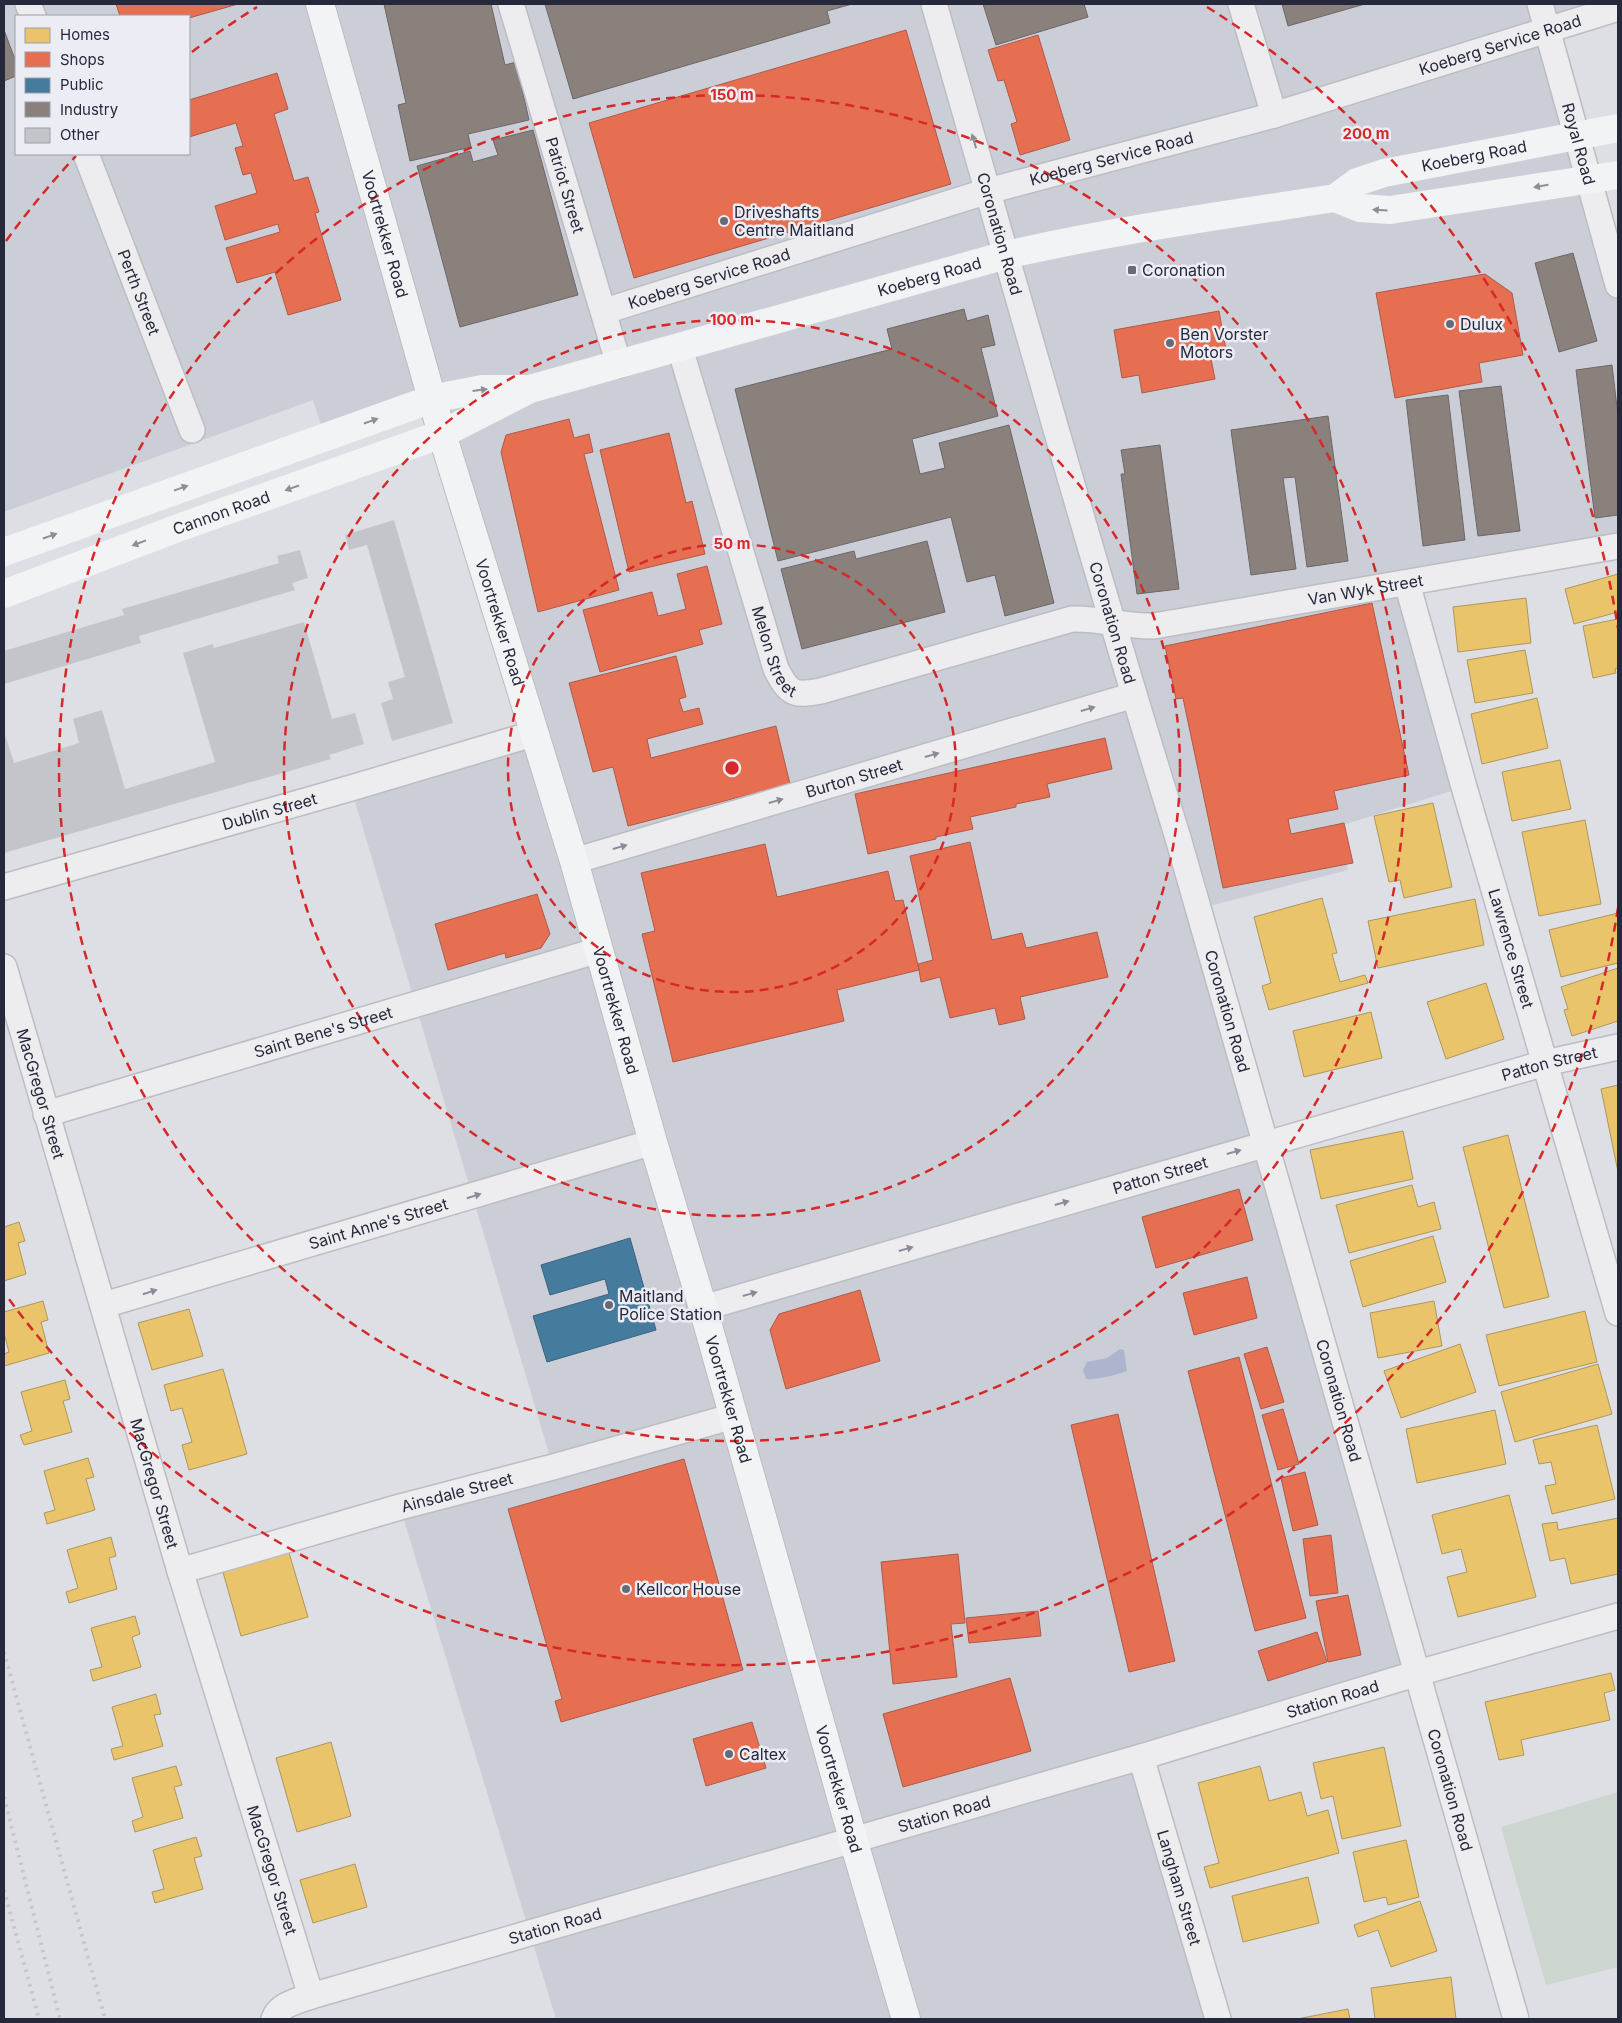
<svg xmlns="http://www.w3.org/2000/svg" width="1622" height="2023" font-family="Inter,sans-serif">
  <rect width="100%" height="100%" fill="#dedfe4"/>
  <path fill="#ccced7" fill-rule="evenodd" d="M4 4H1618L1548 29 1618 285V546L1407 583 1464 787 1340 826 1348 870 1198 909 1418 1673 1142 1757 1218 2019H556L400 1507 553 1467 351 788 536 733 432 400 325 437 313 400 4 512ZM16 16H189V154H16Z"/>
  <path fill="#ccd6cf" d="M1618 1792V1967L1546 1985 1501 1827Z"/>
  <path fill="#adb4ce" d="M1120 1349 1124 1350 1127 1371C1120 1374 1092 1381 1086 1379L1083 1370 1087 1362 1107 1358Z"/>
  <g fill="#e9c46a" stroke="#ae965c">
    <path d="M1618 574V612L1574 624 1565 589Z"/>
    <path d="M1526 598 1531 643 1458 652 1453 607Z"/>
    <path d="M1618 619V668L1615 669 1616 673 1593 678 1583 626Z"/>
    <path d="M1525 650 1533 693 1475 703 1467 660Z"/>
    <path d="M1537 698 1548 748 1482 764 1471 714Z"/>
    <path d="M1560 760 1571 809 1512 821 1502 772Z"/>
    <path d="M1433 803 1452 887 1404 898 1400 880 1389 882 1374 816Z"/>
    <path d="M1585 820 1601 904 1539 916 1522 832Z"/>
    <path d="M1322 898 1337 953 1332 954 1340 982 1365 975 1368 983 1269 1010 1262 986 1271 983 1254 917Z"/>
    <path d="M1475 899 1484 945 1378 968 1368 921Z"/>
    <path d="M1618 913V963L1561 977 1549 930Z"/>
    <path d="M1618 968V1021L1572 1036 1564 1010 1568 1009 1561 987Z"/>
    <path d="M1486 983 1504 1039 1446 1059 1427 1002Z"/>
    <path d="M1371 1012 1382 1058 1304 1077 1293 1031Z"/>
    <path d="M1618 1085V1172L1601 1089Z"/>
    <path d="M1403 1131 1413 1179 1321 1199 1310 1150Z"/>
    <path d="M1508 1135 1549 1297 1504 1308 1463 1147Z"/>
    <path d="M1412 1185 1418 1207 1434 1202 1441 1229 1349 1253 1336 1205Z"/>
    <path d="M19 1222 25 1241 18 1243 26 1274 4 1281V1227Z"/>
    <path d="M1433 1236 1446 1282 1363 1307 1350 1261Z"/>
    <path d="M43 1301 48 1320 41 1322 49 1353 4 1366V1354L9 1352 4 1333V1312Z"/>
    <path d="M1434 1301 1442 1346 1378 1358 1370 1313Z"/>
    <path d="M189 1309 203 1356 152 1370 138 1323Z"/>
    <path d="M1585 1311 1597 1362 1499 1386 1486 1335Z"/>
    <path d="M1460 1344 1476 1392 1401 1418 1384 1371Z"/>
    <path d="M1598 1364 1612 1414 1515 1442 1501 1392Z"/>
    <path d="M223 1369 247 1454 189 1470 182 1445 192 1442 182 1408 171 1411 164 1385Z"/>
    <path d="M65 1380 70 1399 63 1401 72 1432 24 1445 20 1435 32 1431 21 1392Z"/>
    <path d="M1495 1410 1506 1464 1417 1483 1406 1429Z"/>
    <path d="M1597 1425 1615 1499 1552 1514 1545 1486 1556 1484 1551 1462 1539 1464 1533 1440Z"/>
    <path d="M88 1458 94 1477 86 1479 95 1510 47 1524 44 1513 55 1510 44 1471Z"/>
    <path d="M1509 1495 1536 1597 1458 1617 1447 1577 1467 1572 1461 1549 1442 1554 1432 1515Z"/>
    <path d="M1618 1518V1574L1571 1584 1565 1558 1550 1561 1542 1524 1557 1522 1558 1530Z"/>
    <path d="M111 1537 116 1556 109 1558 117 1589 69 1603 66 1592 78 1588 67 1550Z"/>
    <path d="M287 1546 308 1617 241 1636 221 1565Z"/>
    <path d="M135 1616 140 1634 132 1637 141 1667 93 1681 90 1670 102 1667 91 1628Z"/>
    <path d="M1611 1673 1615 1690 1604 1693 1610 1720 1521 1740 1524 1755 1499 1760 1485 1702Z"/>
    <path d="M156 1694 161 1714 154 1715 163 1746 114 1760 111 1749 123 1746 112 1707Z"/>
    <path d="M331 1742 351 1816 297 1832 276 1758Z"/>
    <path d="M1384 1747 1401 1826 1342 1839 1333 1796 1321 1799 1313 1763Z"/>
    <path d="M176 1766 182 1785 174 1787 183 1818 135 1832 132 1821 143 1817 132 1778Z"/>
    <path d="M1260 1766 1269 1801 1301 1792 1307 1816 1328 1810 1339 1853 1210 1888 1204 1867 1219 1863 1198 1783Z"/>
    <path d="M196 1837 202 1856 194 1858 203 1889 155 1903 152 1892 164 1889 153 1850Z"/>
    <path d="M1406 1840 1419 1897 1388 1905 1386 1897 1364 1902 1353 1852Z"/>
    <path d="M355 1864 367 1907 313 1923 300 1880Z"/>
    <path d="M1308 1877 1319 1923 1243 1942 1232 1896Z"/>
    <path d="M1420 1901 1437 1951 1391 1967 1378 1930 1358 1937 1354 1925Z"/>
    <path d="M1451 1977 1456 2019H1375L1371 1988Z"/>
    <path d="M1348 2009 1350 2019H1297Z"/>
  </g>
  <g fill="#e76f51" stroke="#ad5a4a">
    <path d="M116 4H238L189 18V16H120Z"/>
    <path d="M906 30 951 184 634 278 589 123Z"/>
    <path d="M1038 35 1070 140 1020 155 1011 124 1017 122 1004 80 998 81 988 50Z"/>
    <path d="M277 73 288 109 274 114 294 181 308 177 319 212 315 213 341 300 288 315 275 272 237 283 226 248 280 232 278 224 225 240 215 206 257 193 251 173 243 175 235 148 243 146 236 123 189 137V100Z"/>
    <path d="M1485 274 1512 293 1523 355 1479 363 1482 382 1395 398 1376 293Z"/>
    <path d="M1219 311 1227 356 1211 359 1215 379 1142 393 1139 375 1122 378 1114 330Z"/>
    <path d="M569 419 574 438 589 434 593 452 584 454 619 590 538 612 501 452 506 435Z"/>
    <path d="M669 433 686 503 692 501 705 554 629 572 600 450Z"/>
    <path d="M707 566 722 624 699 630 703 644 600 672 583 610 652 592 658 616 686 609 677 574Z"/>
    <path d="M1372 603 1409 775 1334 791 1338 809 1288 819 1291 834 1344 823 1353 863 1223 888 1183 698 1176 699 1165 646Z"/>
    <path d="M676 656 686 697 679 699 683 712 699 708 703 724 647 739 651 758 776 726 790 784 628 826 613 767 593 772 569 683Z"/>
    <path d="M1105 738 1112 769 1047 784 1050 797 1016 804V807L970 817 973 829 936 837V839L868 854 855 794Z"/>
    <path d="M970 842 992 940 1022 933 1026 948 1097 932 1108 977 1020 997 1025 1019 999 1025 995 1008 950 1018 940 977 921 982 918 964 933 960 910 856Z"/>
    <path d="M765 844 777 897 888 871 895 901 903 900 919 970 837 990 844 1021 673 1062 642 934 655 931 641 873Z"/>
    <path d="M537 894 550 934 541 948 506 958 505 953 448 970 435 924Z"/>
    <path d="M1239 1189 1253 1240 1156 1268 1142 1217Z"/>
    <path d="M1247 1277 1257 1318 1194 1335 1183 1293Z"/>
    <path d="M860 1290 880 1361 786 1389 770 1330 779 1314Z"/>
    <path d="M1267 1347 1284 1402 1261 1409 1244 1354Z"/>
    <path d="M1239 1357 1306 1618 1255 1631 1188 1371Z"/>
    <path d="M1283 1409 1299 1464 1278 1470 1262 1415Z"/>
    <path d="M1118 1414 1175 1661 1129 1672 1071 1425Z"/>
    <path d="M684 1459 743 1670 561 1722 555 1701 562 1699 508 1509Z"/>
    <path d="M1305 1472 1318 1525 1293 1531 1281 1478Z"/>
    <path d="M1331 1535 1338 1593 1310 1596 1303 1539Z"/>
    <path d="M958 1554 965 1623 951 1624 957 1677 893 1684 881 1562Z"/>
    <path d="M1348 1595 1361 1655 1328 1662 1316 1601Z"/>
    <path d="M1038 1611 1041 1636 969 1643 966 1618Z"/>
    <path d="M1317 1632 1327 1662 1268 1681 1258 1651Z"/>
    <path d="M1010 1678 1031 1751 903 1787 883 1714Z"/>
    <path d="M752 1722 766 1768 706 1786 693 1739Z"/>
  </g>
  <path fill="#457b9d" stroke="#3c6280" d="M630 1238 656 1330 547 1362 533 1316 609 1294 605 1279 550 1295 541 1265Z"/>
  <g fill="#8a817c" stroke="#6c6768">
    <path d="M384 4H491L505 65 516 62 529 120 468 134 471 147 410 161 398 105 406 103Z"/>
    <path d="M545 4H852L827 11 830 23 573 99Z"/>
    <path d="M983 4H1084L1088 17 996 45Z"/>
    <path d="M1282 4H1365L1288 26Z"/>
    <path d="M4 30 16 62V76L4 81Z"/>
    <path d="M533 130 578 295 460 327 417 166 470 151 473 162 498 155 493 140Z"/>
    <path d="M1573 253 1597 341 1559 352 1535 263Z"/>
    <path d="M964 309 967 321 988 315 995 345 981 348 998 416 912 439 920 474 945 468 939 443 1009 425 1054 603 1005 616 995 575 967 582 951 517 778 561 735 389 892 349 887 329Z"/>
    <path d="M1612 365 1618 416V515L1595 518 1576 370Z"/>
    <path d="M1501 386 1520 531 1478 536 1459 391Z"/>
    <path d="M1448 395 1465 540 1423 546 1406 400Z"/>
    <path d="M1328 416 1348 561 1307 567 1295 477 1283 478 1296 569 1251 575 1231 430Z"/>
    <path d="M1160 445 1179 589 1137 594 1121 474H1125L1121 450Z"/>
    <path d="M927 541 945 612 802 649 781 569 854 551 856 559Z"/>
  </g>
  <g fill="#c4c5ca">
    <path d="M394 520 453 723 392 741 381 703 393 699 388 682 405 677 367 545 349 550 345 535Z"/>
    <path d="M300 550 308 578 292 583 295 590 139 636 141 643 4 684V651L124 615 122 609 279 563 277 556Z"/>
    <path d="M304 622 332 719 355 713 364 744 329 755 331 759 4 853V731L14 763 79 743 73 719 102 710 125 789 215 762 183 653 213 644 214 648Z"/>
  </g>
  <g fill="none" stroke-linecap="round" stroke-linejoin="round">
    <g stroke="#bcbdc2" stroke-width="28">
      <g id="street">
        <path d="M28 4 33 16"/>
        <path id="s1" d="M511 4 619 365"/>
        <path id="s2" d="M934 4C1014 282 1092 561 1178 838L1516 2019"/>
        <path d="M1241 4 1274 115"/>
        <path id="s3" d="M1540 4 1618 285"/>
        <path id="s4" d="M86 154 192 430"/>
        <path id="s5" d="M605 311 988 191 1274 115 1618 8"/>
        <path id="s6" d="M680 348 776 669C789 694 793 696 821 691L1072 619C1100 618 1126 627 1154 626L1618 546"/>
        <path id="s7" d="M1407 583 1464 787 1618 1313"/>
        <path id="s8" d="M574 861 1134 695"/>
        <path id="s9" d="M4 887 351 788 536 733"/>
        <path id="s10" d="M4 967 180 1571 311 1996"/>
        <path id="s11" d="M46 1114 599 950"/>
        <path id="s12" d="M104 1305 653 1142"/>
        <path id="s13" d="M703 1308 1545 1063 1618 1047"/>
        <path id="s14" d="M180 1571 400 1507 553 1467 734 1416"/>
        <path id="s15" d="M1141 1757 1218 2019"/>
        <path id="s16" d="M274 2019C279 2004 298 2001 311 1996L1141 1757 1418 1673 1618 1616"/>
      </g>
    </g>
    <g stroke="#bbbcc1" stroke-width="30">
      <g id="primary">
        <path id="s18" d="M320 4 442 434 574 861 653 1142 703 1308 853 1839 906 2019"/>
      </g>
    </g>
    <use href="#street" stroke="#ededf0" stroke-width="25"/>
    <g stroke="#f2f3f4" stroke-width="28">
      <path d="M1335 198 1360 208 1390 210 1618 175"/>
      <path d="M4 552 432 399 482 389H525"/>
      <path id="s17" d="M4 594 178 528 442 434 530 389 1006 255C1115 230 1225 215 1335 198L1357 182 1384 173 1618 128"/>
    </g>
    <use href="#primary" stroke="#f2f3f4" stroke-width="28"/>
    <g stroke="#c7c7cb" stroke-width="4" stroke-dasharray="2.5 5" stroke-linecap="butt">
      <path d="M4 1652 105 2019"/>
      <path d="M4 1797 60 2019"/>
      <path d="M4 1890 39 2019"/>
    </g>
  </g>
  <defs><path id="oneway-solid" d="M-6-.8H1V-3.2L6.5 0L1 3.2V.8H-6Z" transform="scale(1.25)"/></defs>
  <g fill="#8a8b96">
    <use href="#oneway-solid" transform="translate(974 141) rotate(-106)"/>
    <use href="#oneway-solid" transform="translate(1088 709) rotate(-16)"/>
    <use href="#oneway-solid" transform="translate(932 755) rotate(-16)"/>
    <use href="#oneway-solid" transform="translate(776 801) rotate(-16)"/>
    <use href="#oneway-solid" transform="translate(620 847) rotate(-16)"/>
    <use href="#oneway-solid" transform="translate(1234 1152) rotate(-16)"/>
    <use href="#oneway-solid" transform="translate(474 1196) rotate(-17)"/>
    <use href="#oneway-solid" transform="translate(1062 1203) rotate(-16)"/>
    <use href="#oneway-solid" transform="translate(906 1249) rotate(-16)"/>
    <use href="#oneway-solid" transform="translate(150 1292) rotate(-17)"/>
    <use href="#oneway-solid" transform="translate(750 1294) rotate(-16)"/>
  </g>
  <g fill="#8c8e98">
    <use href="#oneway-solid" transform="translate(1541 186) rotate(170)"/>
    <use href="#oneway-solid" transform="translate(1380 210) rotate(-176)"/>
    <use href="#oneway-solid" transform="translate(480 390) rotate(-7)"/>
    <use href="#oneway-solid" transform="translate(371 421) rotate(-19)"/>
    <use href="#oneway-solid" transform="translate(181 488) rotate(-20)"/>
    <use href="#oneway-solid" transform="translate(292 488) rotate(161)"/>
    <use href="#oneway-solid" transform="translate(50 536) rotate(-19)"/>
    <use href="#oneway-solid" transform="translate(139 543) rotate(159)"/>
  </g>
  <g fill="none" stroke="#d62828" stroke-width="2.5" stroke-dasharray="9 6">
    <circle cx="732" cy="768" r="224"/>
    <circle cx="732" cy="768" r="448"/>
    <circle cx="732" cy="768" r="673"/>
    <path d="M1618 908A897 897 0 0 1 6 1295M6 241A897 897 0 0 1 76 156M192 52A897 897 0 0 1 257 7M1207 7A897 897 0 0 1 1618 628"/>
  </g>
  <g fill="#666976" stroke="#ebecf4" stroke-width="2">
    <circle cx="724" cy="221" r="5"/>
    <rect x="1127" y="265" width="10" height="10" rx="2.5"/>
    <circle cx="1450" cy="324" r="5"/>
    <circle cx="1170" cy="343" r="5"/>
    <circle cx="609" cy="1305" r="5"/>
    <circle cx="626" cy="1589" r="5"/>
    <circle cx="729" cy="1754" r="5"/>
  </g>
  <g text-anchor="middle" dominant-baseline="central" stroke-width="5" stroke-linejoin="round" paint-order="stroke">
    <g font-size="16" fill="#26293b" stroke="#ebecf4">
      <text stroke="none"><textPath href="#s5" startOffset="934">Koeberg Service Road</textPath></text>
      <text stroke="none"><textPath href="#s3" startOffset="145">Royal Road</textPath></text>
      <text stroke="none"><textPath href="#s17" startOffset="1541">Koeberg Road</textPath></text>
      <text stroke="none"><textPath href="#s5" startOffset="529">Koeberg Service Road</textPath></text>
      <text stroke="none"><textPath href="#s1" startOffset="189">Patriot Street</textPath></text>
      <text stroke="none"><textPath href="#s18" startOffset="239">Voortrekker Road</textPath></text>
      <text stroke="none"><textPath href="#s2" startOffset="239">Coronation Road</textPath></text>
      <text stroke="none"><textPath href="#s17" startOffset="980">Koeberg Road</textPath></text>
      <text stroke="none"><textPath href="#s5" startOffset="109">Koeberg Service Road</textPath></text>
      <text stroke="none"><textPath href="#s4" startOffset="148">Perth Street</textPath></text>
      <text stroke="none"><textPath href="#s17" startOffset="232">Cannon Road</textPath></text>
      <text stroke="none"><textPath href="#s6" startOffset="950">Van Wyk Street</textPath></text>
      <text stroke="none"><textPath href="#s18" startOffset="644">Voortrekker Road</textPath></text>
      <text stroke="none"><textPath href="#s2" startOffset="644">Coronation Road</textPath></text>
      <text stroke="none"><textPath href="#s6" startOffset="318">Melon Street</textPath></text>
      <text stroke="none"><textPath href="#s8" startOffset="292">Burton Street</textPath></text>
      <text stroke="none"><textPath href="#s9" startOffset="276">Dublin Street</textPath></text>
      <text stroke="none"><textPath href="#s7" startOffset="380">Lawrence Street</textPath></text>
      <text stroke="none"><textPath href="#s18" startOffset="1049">Voortrekker Road</textPath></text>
      <text stroke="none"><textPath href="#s2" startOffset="1049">Coronation Road</textPath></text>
      <text stroke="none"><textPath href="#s11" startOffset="289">Saint Bene's Street</textPath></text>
      <text stroke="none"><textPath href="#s13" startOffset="881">Patton Street</textPath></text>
      <text stroke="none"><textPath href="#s10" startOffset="132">MacGregor Street</textPath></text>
      <text stroke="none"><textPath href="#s13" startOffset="476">Patton Street</textPath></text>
      <text stroke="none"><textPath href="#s12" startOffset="286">Saint Anne's Street</textPath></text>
      <text stroke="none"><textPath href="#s18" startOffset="1454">Voortrekker Road</textPath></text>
      <text stroke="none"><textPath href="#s2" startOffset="1454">Coronation Road</textPath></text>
      <text stroke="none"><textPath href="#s10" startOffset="538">MacGregor Street</textPath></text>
      <text stroke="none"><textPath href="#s14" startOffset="288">Ainsdale Street</textPath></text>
      <text stroke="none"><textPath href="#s16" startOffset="1109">Station Road</textPath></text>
      <text stroke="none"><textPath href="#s18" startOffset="1859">Voortrekker Road</textPath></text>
      <text stroke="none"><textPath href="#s2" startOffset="1859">Coronation Road</textPath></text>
      <text stroke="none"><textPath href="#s16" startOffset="704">Station Road</textPath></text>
      <text stroke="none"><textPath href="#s10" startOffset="942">MacGregor Street</textPath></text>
      <text stroke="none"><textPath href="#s15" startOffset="136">Langham Street</textPath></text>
      <text stroke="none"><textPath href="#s16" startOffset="299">Station Road</textPath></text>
    </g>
    <g font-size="16" fill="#26293b" stroke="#ebecf4" text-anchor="start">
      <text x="734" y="212">Driveshafts<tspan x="734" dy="18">Centre Maitland</tspan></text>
      <text x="1142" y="270">Coronation</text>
      <text x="1460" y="324">Dulux</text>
      <text x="1180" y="334">Ben Vorster<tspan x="1180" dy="18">Motors</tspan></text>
      <text x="619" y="1296">Maitland<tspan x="619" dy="18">Police Station</tspan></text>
      <text x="636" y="1589">Kellcor House</text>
      <text x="739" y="1754">Caltex</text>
    </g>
  </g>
  <circle cx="732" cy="768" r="8" fill="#d62828" stroke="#ebecf4" stroke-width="2.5"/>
  <g font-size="15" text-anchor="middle" font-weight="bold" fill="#d62828" stroke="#ebecf4" stroke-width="5" stroke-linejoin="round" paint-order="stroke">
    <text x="732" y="100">150 m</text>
    <text x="1366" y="139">200 m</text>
    <text x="732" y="325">100 m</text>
    <text x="732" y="549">50 m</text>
  </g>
  <rect width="1622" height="2023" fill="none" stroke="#26293b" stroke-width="10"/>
  <rect x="15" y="15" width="175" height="140" fill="#ebecf4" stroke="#9c9eaa"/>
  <rect x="25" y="28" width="25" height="15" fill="#e9c46a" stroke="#9c9eaa"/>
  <text x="60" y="40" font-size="15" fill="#26293b">Homes</text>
  <rect x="25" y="52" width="25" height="15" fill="#e76f51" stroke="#9c9eaa"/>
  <text x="60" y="65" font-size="15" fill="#26293b">Shops</text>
  <rect x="25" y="78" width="25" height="15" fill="#457b9d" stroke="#9c9eaa"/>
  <text x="60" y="90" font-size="15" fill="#26293b">Public</text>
  <rect x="25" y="102" width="25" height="15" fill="#8a817c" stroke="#9c9eaa"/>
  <text x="60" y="115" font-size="15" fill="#26293b">Industry</text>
  <rect x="25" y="128" width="25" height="15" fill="#c4c5ca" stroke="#9c9eaa"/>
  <text x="60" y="140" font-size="15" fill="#26293b">Other</text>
</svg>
